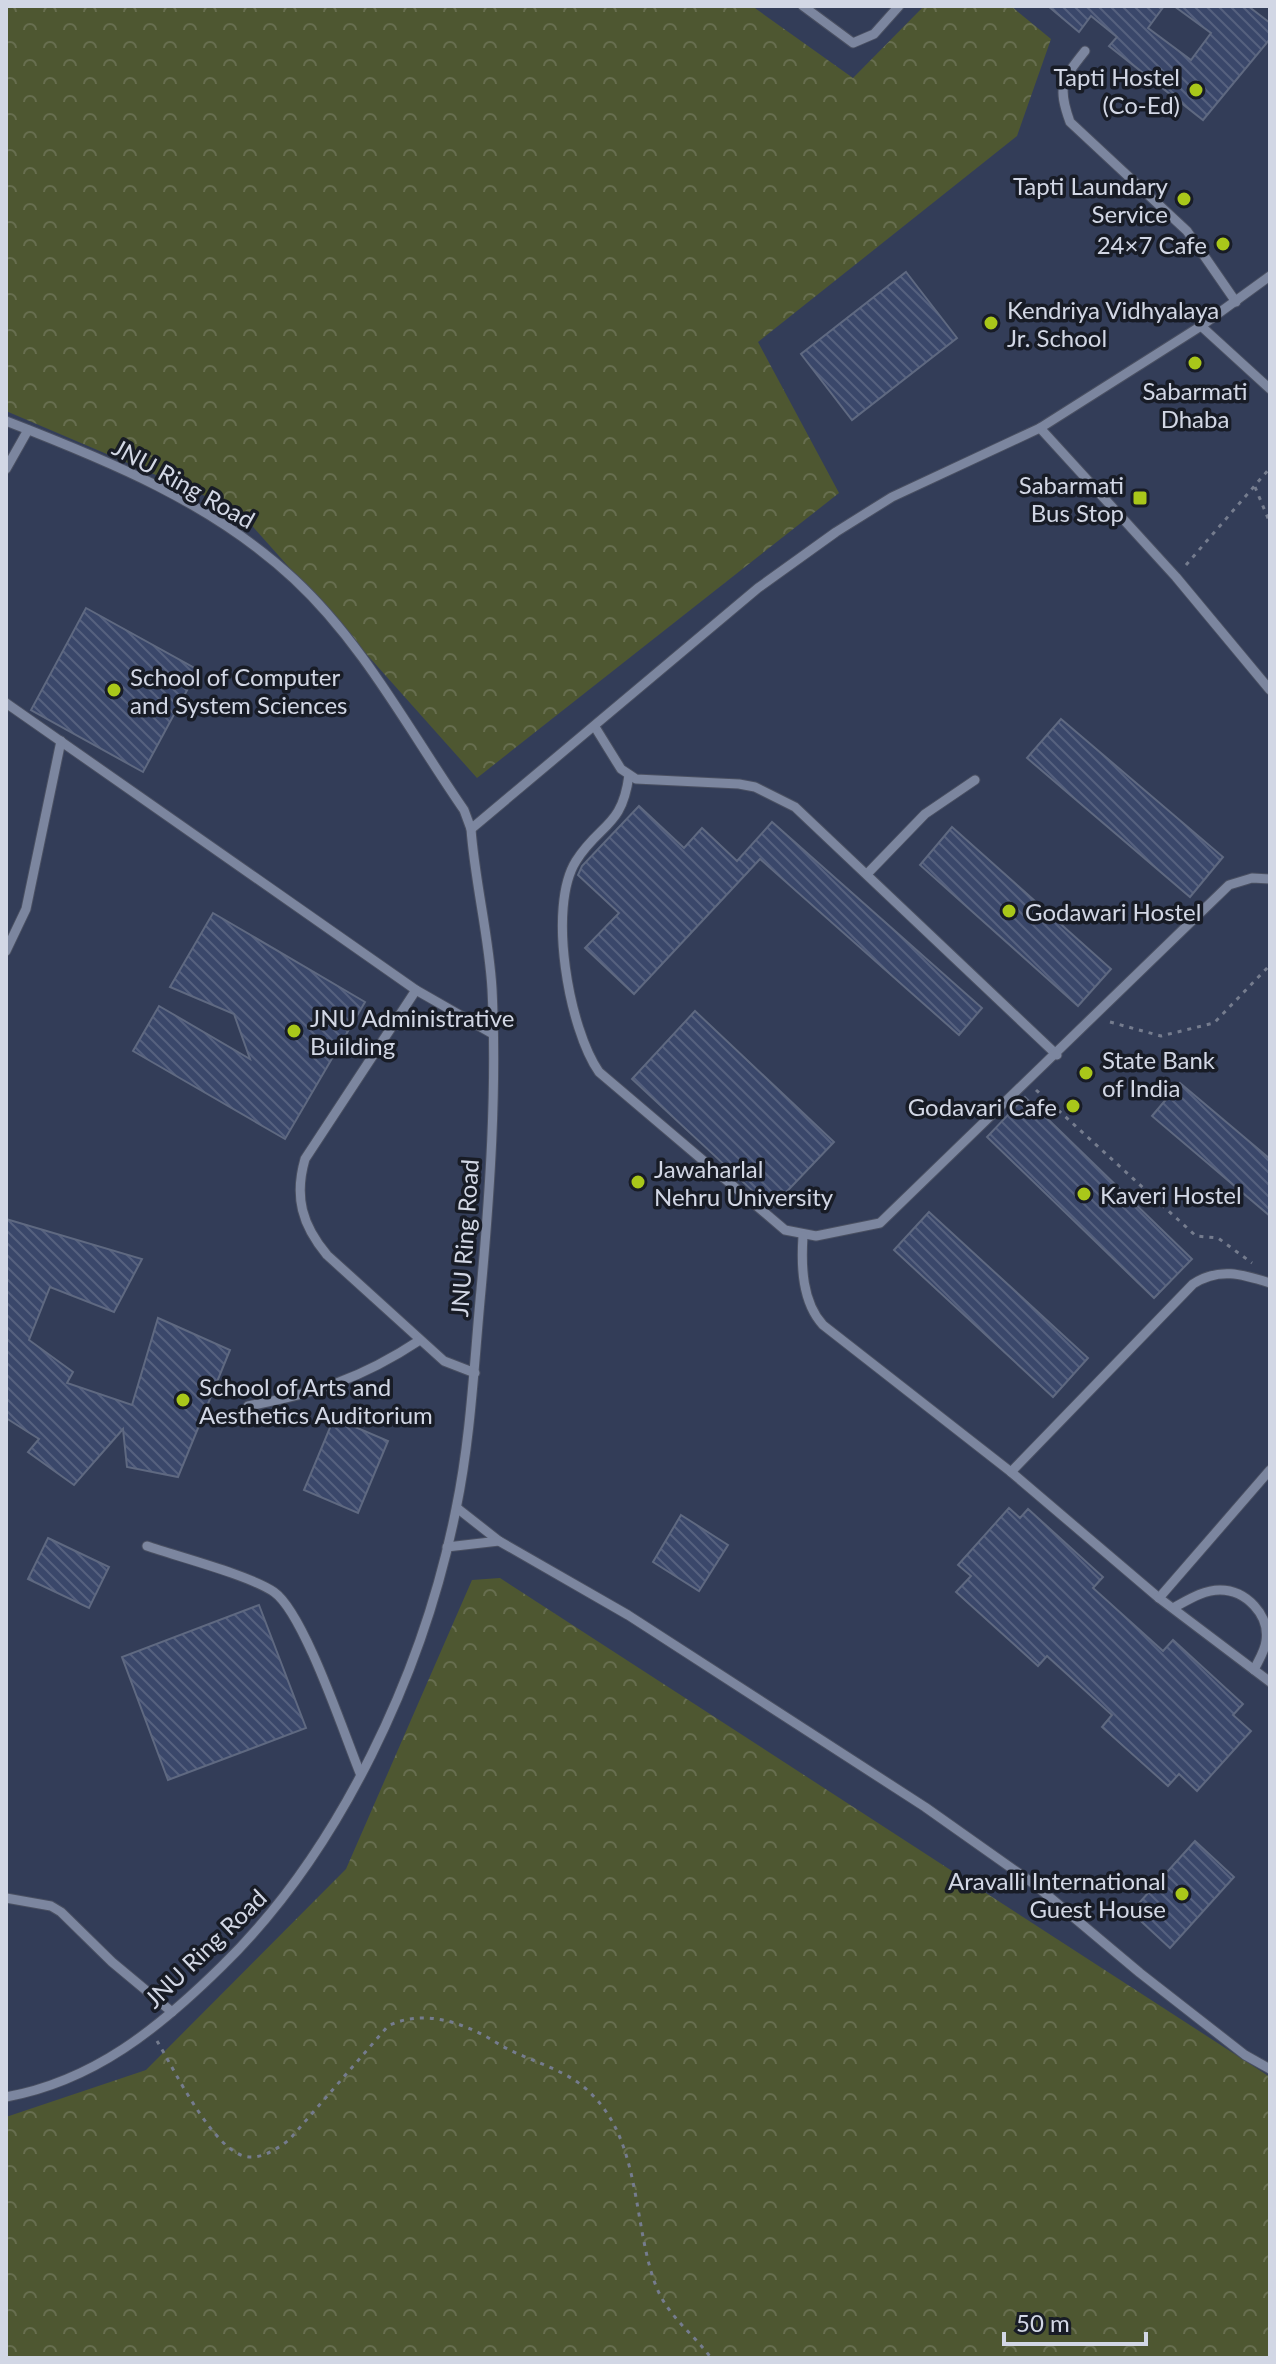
<svg xmlns="http://www.w3.org/2000/svg" width="1276" height="2364" font-family="Lato,sans-serif">
  <defs>
    <pattern id="forest-crowns" width="20" height="18" patternUnits="userSpaceOnUse" patternTransform="scale(2)"><rect width="20" height="18" fill="#4e5731"/><path d="M2 6a3 3 0 1 1 6 0M12 15a3 3 0 1 1 6 0" fill="none" stroke="#676e4f"/></pattern>
    <pattern id="building-back-hatch" width="6" height="6" patternUnits="userSpaceOnUse" patternTransform="scale(2)"><rect width="6" height="6" fill="#3a476a"/><path d="M-1 5l2 2M0 0l6 6M5-1l2 2" fill="none" stroke="#56617f"/></pattern>
  </defs>
  <rect width="100%" height="100%" fill="#2c3449"/>
  <rect fill="#333d58" x="6" y="6" width="1264" height="2352"/>
  <g fill="url(#forest-crowns)">
    <path d="M6 6H752L853 78 924 6H1011L1051 39 1017 136 758 342 839 493 477 778 238 510 6 411Z"/>
    <path d="M500 1578 1270 2077V2358H6V2117L146 2070 346 1869 472 1580Z"/>
  </g>
  <g fill="url(#building-back-hatch)" stroke="#5f6981" stroke-width="2">
    <path d="M1048 6H1164L1148 28 1191 60 1211 33 1174 6H1248L1270 23V39L1203 120 1109 46 1117 37 1091 16 1079 32Z"/>
    <path d="M906 272 957 338 852 420 801 354Z"/>
    <path d="M86 608 198 670 143 772 31 710Z"/>
    <path d="M1061 719 1223 857 1190 897 1027 758Z"/>
    <path d="M639 806 684 848 702 828 737 861 772 822 982 1008 959 1035 760 859 634 994 585 948 619 913 578 875 582 866Z"/>
    <path d="M952 827 1111 969 1078 1006 920 865Z"/>
    <path d="M213 913 365 1002 285 1139 133 1051 159 1006 250 1059 234 1014 170 987Z"/>
    <path d="M695 1011 834 1142 771 1208 632 1079Z"/>
    <path d="M1180 1083 1270 1159V1216L1152 1116Z"/>
    <path d="M1025 1097 1192 1259 1154 1298 987 1137Z"/>
    <path d="M929 1212 1088 1358 1053 1397 894 1250Z"/>
    <path d="M6 1219 142 1259 114 1312 50 1287 29 1340 73 1372 67 1383 132 1405 158 1318 230 1350 178 1477 127 1467 123 1429 74 1485 28 1452 39 1439 6 1418Z"/>
    <path d="M334 1418 388 1441 358 1513 304 1490Z"/>
    <path d="M1009 1508 1020 1518 1028 1509 1103 1577 1093 1588 1163 1651 1173 1640 1243 1704 1233 1715 1251 1731 1197 1791 1179 1774 1168 1786 1102 1727 1112 1715 1047 1656 1038 1666 956 1592 971 1576 958 1565Z"/>
    <path d="M681 1515 728 1545 699 1591 653 1562Z"/>
    <path d="M48 1538 109 1567 89 1608 28 1579Z"/>
    <path d="M259 1605 306 1728 168 1780 122 1657Z"/>
    <path d="M1195 1841 1234 1877 1170 1948 1131 1912Z"/>
  </g>
  <g fill="none" stroke-linecap="round" stroke-linejoin="round">
    <g stroke="#4a5062" stroke-width="11">
      <g id="lane">
        <path d="M803 6 853 43 874 34 899 6"/>
        <path d="M1085 51C1062 80 1057 86 1070 122L1187 231 1236 302"/>
        <path d="M1201 326 1270 389"/>
        <path d="M6 421C107 460 213 503 294 579 364 644 410 732 464 810L471 829C475 883 489 936 492 989 497 1089 490 1191 481 1290 474 1363 471 1437 456 1509 424 1671 340 1851 222 1966 159 2028 94 2081 6 2097"/>
        <path d="M1040 428 1176 577 1270 690"/>
        <path d="M6 469 28 430"/>
        <path d="M6 703 416 990 493 1034"/>
        <path d="M595 727 621 769 636 779 739 784 755 787 795 807 1057 1055"/>
        <path d="M629 775C622 828 600 823 576 861 547 907 569 1029 599 1072L785 1230 816 1236 880 1223 1229 885 1252 878 1270 879"/>
        <path d="M471 829 758 588 836 532 892 497 1040 428 1201 326 1270 276"/>
        <path d="M867 874 925 814 975 780"/>
        <path d="M6 951 26 909 61 741"/>
        <path d="M416 990 305 1159C294 1197 302 1225 327 1255L444 1361 475 1373"/>
        <path d="M803 1236C801 1266 802 1302 823 1325L1011 1472 1159 1598 1270 1682"/>
        <path d="M248 1406C316 1393 361 1379 420 1340"/>
        <path d="M1011 1472 1193 1284C1219 1267 1242 1274 1270 1283"/>
        <path d="M457 1508 499 1541"/>
        <path d="M147 1546C179 1557 249 1575 274 1592 304 1613 344 1734 360 1773"/>
        <path d="M447 1547 499 1541 628 1615 925 1807 1034 1884 1140 1973 1245 2055 1270 2069"/>
        <path d="M1159 1598 1270 1470"/>
        <path d="M1173 1608C1188 1600 1203 1590 1220 1590 1246 1590 1270 1615 1266 1641 1265 1651 1258 1661 1254 1670"/>
        <path d="M6 1898 51 1906 61 1912 112 1962 172 2012"/>
      </g>
    </g>
    <g stroke="#757c8e" stroke-width="3" stroke-dasharray="4 6" stroke-linecap="butt">
      <path d="M1255 487 1270 523"/>
      <path d="M1186 565 1270 468"/>
      <path d="M1110 1022 1161 1036 1214 1023 1270 965"/>
      <path d="M1036 1090 1196 1236 1218 1238 1252 1263"/>
      <path d="M157 2041C174 2069 215 2155 249 2157 264 2158 278 2148 289 2140L388 2026C424 2008 465 2023 497 2043 523 2059 556 2066 580 2084 643 2132 631 2221 656 2286 668 2317 693 2333 711 2358"/>
    </g>
    <use href="#lane" stroke="#7c869f" stroke-width="9"/>
  </g>
  <g fill="#a9c71a" stroke="#181c26" stroke-width="3">
    <circle cx="1196" cy="90" r="8"/>
    <circle cx="1184" cy="199" r="8"/>
    <circle cx="1223" cy="244" r="8"/>
    <circle cx="991" cy="323" r="8"/>
    <circle cx="1195" cy="363" r="8"/>
    <rect x="1132" y="490" width="16" height="16" rx="4"/>
    <circle cx="114" cy="690" r="8"/>
    <circle cx="1009" cy="911" r="8"/>
    <circle cx="294" cy="1031" r="8"/>
    <circle cx="1086" cy="1073" r="8"/>
    <circle cx="1073" cy="1106" r="8"/>
    <circle cx="638" cy="1182" r="8"/>
    <circle cx="1084" cy="1194" r="8"/>
    <circle cx="183" cy="1400" r="8"/>
    <circle cx="1182" cy="1894" r="8"/>
  </g>
  <g text-anchor="middle" dominant-baseline="central" stroke-width="7" stroke-linejoin="round" paint-order="stroke">
    <g font-size="24" fill="#d2d7e5" stroke="#181c26" text-anchor="start">
      <text x="1180" y="76" text-anchor="end">Tapti Hostel<tspan x="1180" dy="28">(Co-Ed)</tspan></text>
      <text x="1168" y="185" text-anchor="end">Tapti Laundary<tspan x="1168" dy="28">Service</tspan></text>
      <text x="1207" y="244" text-anchor="end">24×7 Cafe</text>
      <text x="1007" y="309">Kendriya Vidhyalaya<tspan x="1007" dy="28">Jr. School</tspan></text>
      <text x="1195" y="390" text-anchor="middle">Sabarmati<tspan x="1195" dy="28">Dhaba</tspan></text>
      <text x="1124" y="484" text-anchor="end">Sabarmati<tspan x="1124" dy="28">Bus Stop</tspan></text>
      <text x="130" y="676">School of Computer<tspan x="130" dy="28">and System Sciences</tspan></text>
      <text x="1025" y="911">Godawari Hostel</text>
      <text x="310" y="1017">JNU Administrative<tspan x="310" dy="28">Building</tspan></text>
      <text x="1102" y="1059">State Bank<tspan x="1102" dy="28">of India</tspan></text>
      <text x="1057" y="1106" text-anchor="end">Godavari Cafe</text>
      <text x="654" y="1168">Jawaharlal<tspan x="654" dy="28">Nehru University</tspan></text>
      <text x="1100" y="1194">Kaveri Hostel</text>
      <text x="199" y="1386">School of Arts and<tspan x="199" dy="28">Aesthetics Auditorium</tspan></text>
      <text x="1166" y="1880" text-anchor="end">Aravalli International<tspan x="1166" dy="28">Guest House</tspan></text>
    </g>
    <g font-size="24" fill="#d2d7e5" stroke="#181c26">
      <text transform="translate(184 483) rotate(29)">JNU Ring Road</text>
      <text transform="translate(464 1238) rotate(-86)">JNU Ring Road</text>
      <text transform="translate(205 1948) rotate(-44)">JNU Ring Road</text>
    </g>
  </g>
  <rect width="1276" height="2364" fill="none" stroke="#d2d7e5" stroke-width="16"/>
  <path d="M1004 2332v12h142v-12" fill="none" stroke="#d2d7e5" stroke-width="4"/>
  <text x="1016" y="2332" font-size="24" fill="#d2d7e5" stroke="#181c26" stroke-width="6" paint-order="stroke">50 m</text>
</svg>
